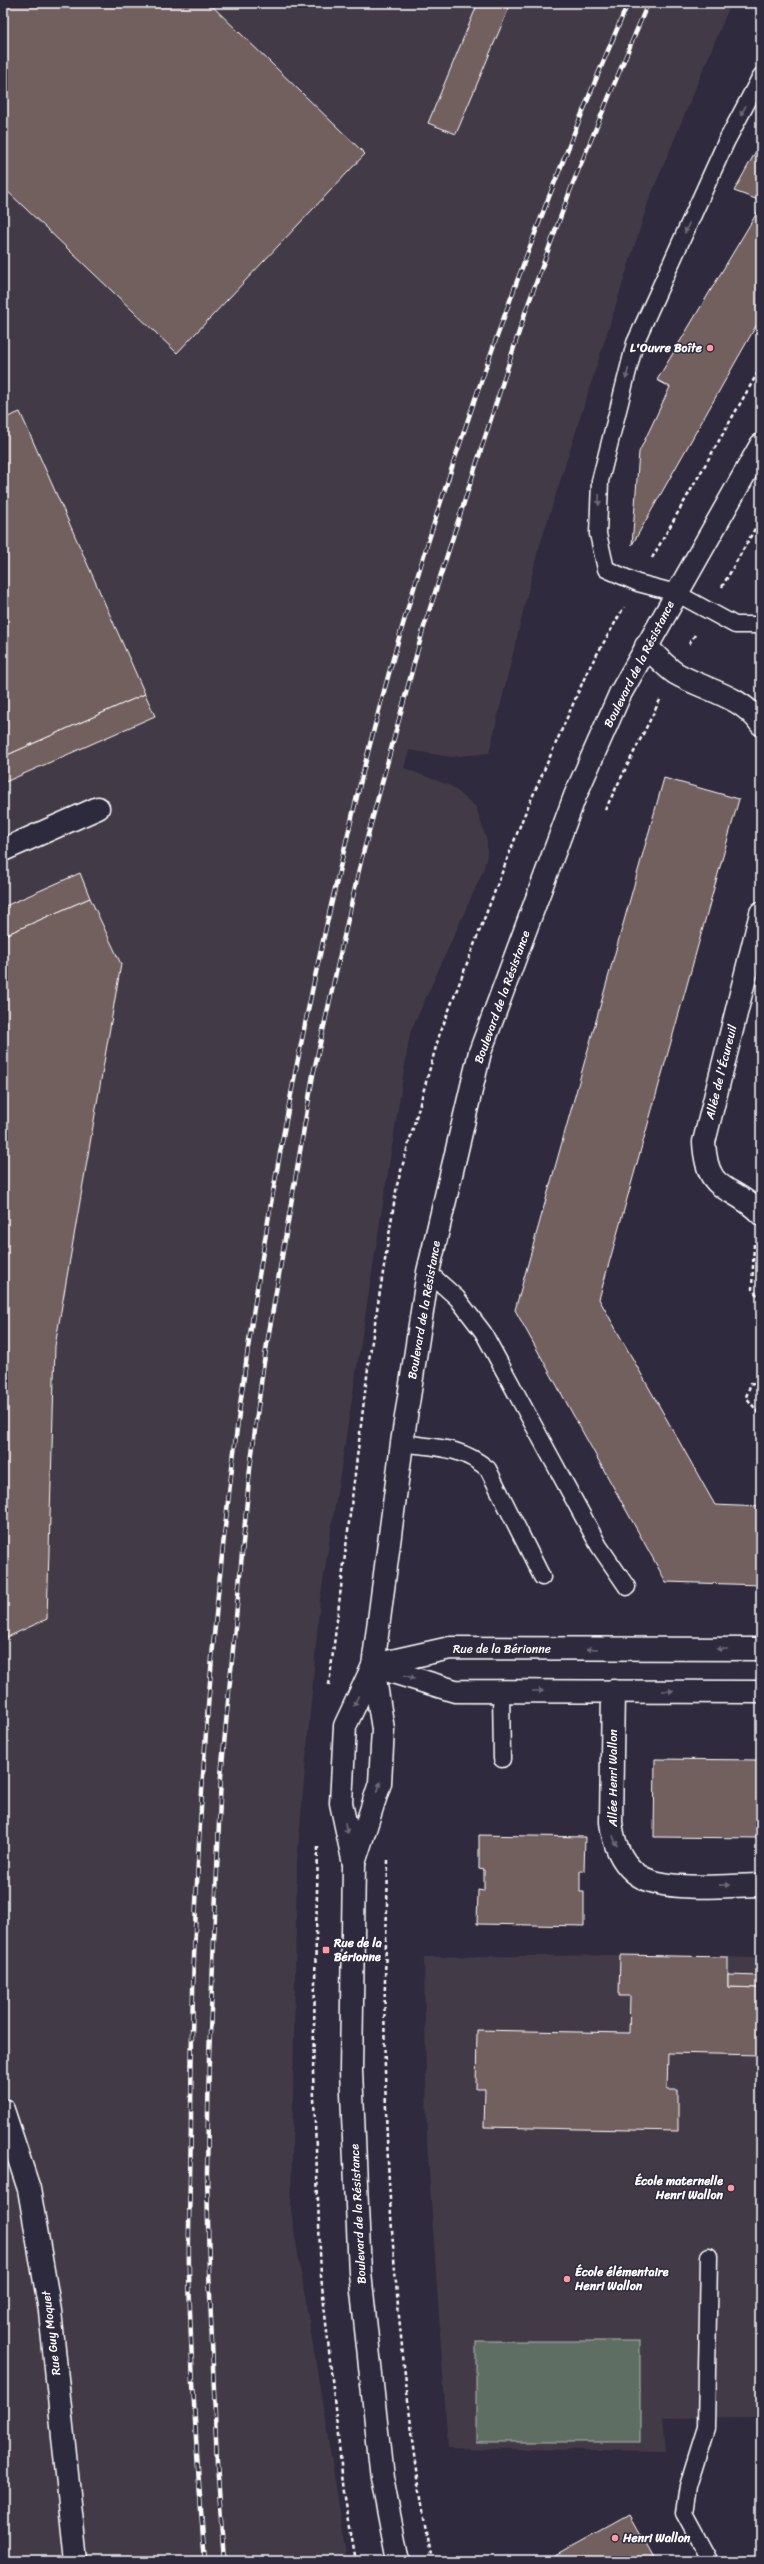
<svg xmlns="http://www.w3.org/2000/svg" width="764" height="2564" font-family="Sriracha,sans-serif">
  <rect width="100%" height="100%" fill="#2f2a3d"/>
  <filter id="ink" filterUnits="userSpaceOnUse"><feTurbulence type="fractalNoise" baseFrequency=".025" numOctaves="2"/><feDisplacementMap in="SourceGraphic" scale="8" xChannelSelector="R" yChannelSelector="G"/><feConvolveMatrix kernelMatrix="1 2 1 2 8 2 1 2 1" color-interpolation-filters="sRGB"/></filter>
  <g filter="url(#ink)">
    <g fill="#433a47">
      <path d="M3 3H731L649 200 537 554 489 753 451 757 409 750 404 768 451 786 476 807 487 841V856L483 871 410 1033 320 1600 297 1861 291 2211 348 2561H3Z"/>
      <path d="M620 1955 761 1958V2417L663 2418 666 2451 448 2448 427 2141 424 1957Z"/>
    </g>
    <rect fill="#5f6e64" stroke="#afb6b2" x="476" y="2341" width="164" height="101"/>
    <g fill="#72615f" stroke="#fff">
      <path d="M3 3H209L365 154 177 353 3 187Z"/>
      <path d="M478 3H511L456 134 428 123Z"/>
      <path d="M761 142V201L734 191Z"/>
      <path d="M761 206V317L632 545 639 452 670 387 657 380Z"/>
      <path d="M20 412 145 694 3 757V419Z"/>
      <path d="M145 694 155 716 3 783V757Z"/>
      <path d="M664 778 739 799 599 1299 715 1505 761 1507V1585L666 1582 515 1310Z"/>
      <path d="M80 873 90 898 3 936V907Z"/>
      <path d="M90 898 121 964 55 1346 47 1619 3 1639V936Z"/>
      <path d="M655 1759 761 1760V1838L654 1837Z"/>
      <path d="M479 1835 585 1837 584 1871H580V1892H584V1926L477 1924 478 1890 484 1891V1870L479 1869Z"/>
      <path d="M620 1955 728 1957V1987L761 1988V2055L668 2053 667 2090H678V2131L484 2127 485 2089H476L477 2030 629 2033 630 1996H619Z"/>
      <path d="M728 1975 761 1976V1988L728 1987Z"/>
      <path d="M629 2515 655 2561H546Z"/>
    </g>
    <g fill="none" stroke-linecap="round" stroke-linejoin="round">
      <g stroke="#fff" stroke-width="19">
        <g id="service">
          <path d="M761 76 726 142 635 343 600 481 598 534 606 569 638 583 676 593 735 625H761"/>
          <path d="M428 1272 457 1298 483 1332 599 1546 627 1587"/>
          <path d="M402 1443C437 1448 460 1446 488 1469L542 1577"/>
          <path d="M501 1691 502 1759"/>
          <path d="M709 2256 706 2428 688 2486 684 2513 710 2561"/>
        </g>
      </g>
      <g stroke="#fff" stroke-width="25">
        <g id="minor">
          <path d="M646 646C655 655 665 666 675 673 704 690 741 695 761 724"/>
          <path d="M3 850 98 808"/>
          <path d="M761 913 704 1142C707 1197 731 1182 761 1214"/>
          <path d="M613 1691 611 1822C613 1840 619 1859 634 1872 659 1894 728 1885 761 1885"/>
          <path d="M3 2110 29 2189 50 2311 76 2561"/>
        </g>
      </g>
      <g stroke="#fff" stroke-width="25">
        <g id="tertiary">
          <path d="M374 1665 450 1648 761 1649"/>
          <path d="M373 1666 455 1691 761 1692"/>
        </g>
      </g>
      <g stroke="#fff" stroke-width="25">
        <g id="secondary">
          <path d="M354 1863 380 1783 383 1729 373 1666"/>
          <path d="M398 2561 382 2478 360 2273 351 2071 354 1864 341 1803 345 1726 373 1666 402 1443 428 1272 480 1052 575 796 620 694 761 445"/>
        </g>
      </g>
      <g stroke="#fff" stroke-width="2.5" stroke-dasharray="4 3" stroke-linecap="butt">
        <path d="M652 558 761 367"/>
        <path d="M722 587 761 518"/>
        <path d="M689 644 695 635"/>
        <path d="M605 810 660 700"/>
        <path d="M754 1244 752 1289 761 1300"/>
        <path d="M761 1386 751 1383 746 1397 761 1416"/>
        <path d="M329 1685 369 1360 397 1185 439 1036 523 818 588 670 624 607"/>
        <path d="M318 1847 313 2072 321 2276 344 2492 356 2561"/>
        <path d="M388 1860C387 1930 383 1999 385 2069 388 2234 404 2399 431 2561"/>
      </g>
      <use href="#service" stroke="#2f2a3d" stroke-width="16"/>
      <use href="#minor" stroke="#2f2a3d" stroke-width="22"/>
      <use href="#tertiary" stroke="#2f2a3d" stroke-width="22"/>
      <use href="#secondary" stroke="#2f2a3d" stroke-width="22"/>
      <g stroke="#fff" stroke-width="4.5">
        <g id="rail">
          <path d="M205 2561C197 2465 191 2369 189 2272 188 2220 191 2167 191 2114 193 1711 239 1308 329 914 352 816 375 718 404 621 466 411 542 204 628 3"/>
          <path d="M224 2561 217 2462 209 2271 207 2172 209 2057 221 1776 250 1469 263 1368 313 1075 361 861 423 630 526 310 573 183 648 3"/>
        </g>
      </g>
      <use href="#rail" stroke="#2f2a3d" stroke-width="3" stroke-dasharray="9" stroke-linecap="butt"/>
    </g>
    <defs><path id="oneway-solid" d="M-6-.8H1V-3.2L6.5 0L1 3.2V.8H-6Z"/></defs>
    <g fill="#6d6a77">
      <use href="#oneway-solid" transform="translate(743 111) rotate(118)"/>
      <use href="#oneway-solid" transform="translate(687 228) rotate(114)"/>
      <use href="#oneway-solid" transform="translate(627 374) rotate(104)"/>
      <use href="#oneway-solid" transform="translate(599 500) rotate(92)"/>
      <use href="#oneway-solid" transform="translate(592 1649) rotate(-180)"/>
      <use href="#oneway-solid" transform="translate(722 1649) rotate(-180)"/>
      <use href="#oneway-solid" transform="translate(410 1677) rotate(17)"/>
      <use href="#oneway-solid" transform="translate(538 1691)"/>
      <use href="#oneway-solid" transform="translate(668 1691)"/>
      <use href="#oneway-solid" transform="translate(356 1701) rotate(114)"/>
      <use href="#oneway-solid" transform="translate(379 1787) rotate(-74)"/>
      <use href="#oneway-solid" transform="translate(346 1828) rotate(78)"/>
      <use href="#oneway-solid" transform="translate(615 1841) rotate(70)"/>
      <use href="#oneway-solid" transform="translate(725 1885) rotate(-1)"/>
    </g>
  </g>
  <g fill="#ff9aa2" stroke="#2f2a3d" stroke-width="1.5">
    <circle cx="710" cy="348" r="4"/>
    <rect x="322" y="1946" width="8" height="8" rx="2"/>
    <circle cx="731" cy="2188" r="4"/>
    <circle cx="567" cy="2279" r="4"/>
    <circle cx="615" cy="2538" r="4"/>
  </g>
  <g text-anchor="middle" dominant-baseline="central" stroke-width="3" stroke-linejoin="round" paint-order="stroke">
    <g font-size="12" font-weight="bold" fill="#fff" stroke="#2f2a3d" text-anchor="start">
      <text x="702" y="348" text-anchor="end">L'Ouvre Boîte</text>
      <text x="334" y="1943">Rue de la<tspan x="334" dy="14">Bérionne</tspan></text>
      <text x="723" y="2181" text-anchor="end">École maternelle<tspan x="723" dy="14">Henri Wallon</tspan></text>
      <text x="575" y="2272">École élémentaire<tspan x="575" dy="14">Henri Wallon</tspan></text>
      <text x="623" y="2538">Henri Wallon</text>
    </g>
    <g font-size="12" fill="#fff" stroke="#2f2a3d">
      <text transform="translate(639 664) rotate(-63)">Boulevard de la Résistance</text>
      <text transform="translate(502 997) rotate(-70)">Boulevard de la Résistance</text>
      <text transform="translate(721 1072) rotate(-76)">Allée de l'Écureuil</text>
      <text transform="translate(424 1310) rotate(-80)">Boulevard de la Résistance</text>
      <text x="502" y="1649">Rue de la Bérionne</text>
      <text transform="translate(613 1778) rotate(-90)">Allée Henri Wallon</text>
      <text transform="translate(358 2214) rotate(-93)">Boulevard de la Résistance</text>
      <text transform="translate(51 2333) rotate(-97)">Rue Guy Moquet</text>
    </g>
  </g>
  <rect width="764" height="2564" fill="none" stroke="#2f2a3d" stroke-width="16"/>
  <rect x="8" y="8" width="748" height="2548" fill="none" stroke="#fff" stroke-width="1.5" filter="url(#ink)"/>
</svg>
